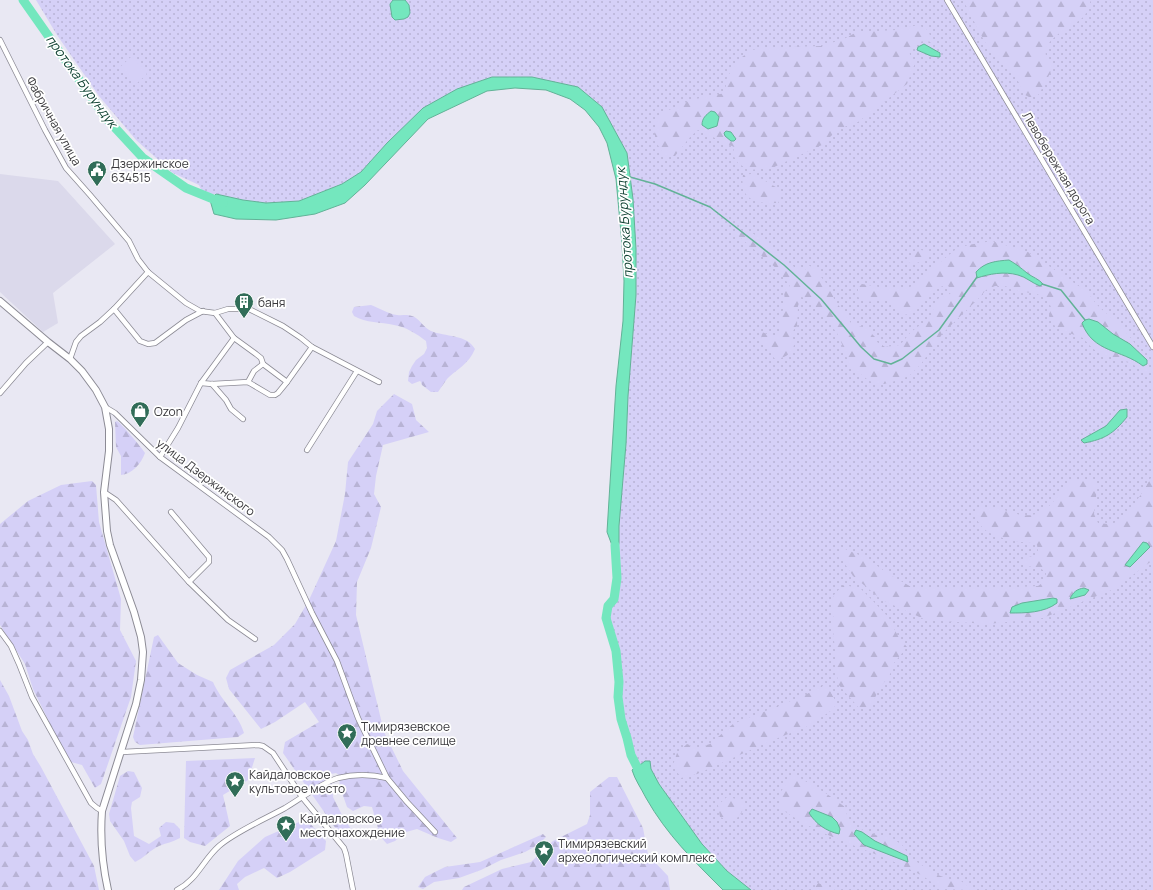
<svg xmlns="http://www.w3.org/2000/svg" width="1153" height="890" font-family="Manrope,sans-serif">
  <defs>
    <pattern id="grass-dots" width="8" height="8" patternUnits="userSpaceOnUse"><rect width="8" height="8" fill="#d5d0f7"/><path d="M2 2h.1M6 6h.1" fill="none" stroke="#b8b3d5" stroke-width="1.8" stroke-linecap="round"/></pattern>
    <pattern id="forest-firs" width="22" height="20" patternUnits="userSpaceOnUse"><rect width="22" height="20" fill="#d5d0f7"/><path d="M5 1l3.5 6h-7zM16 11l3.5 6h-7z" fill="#b8b3d5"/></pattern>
  </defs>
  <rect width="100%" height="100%" fill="#e9e8f3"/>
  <path fill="#dbd9eb" d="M0 174 58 181 115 244 53 293 58 323 43 332 0 292Z"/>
  <path fill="url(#grass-dots)" fill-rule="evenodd" d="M36 0H1153V890H751L727 871 702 844 659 784 651 769 641 765 636 766 631 755 627 738 621 719 618 697 619 682 616 651 606 618 608 606 614 598 617 578 616 556 619 543V526L626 444 628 396 636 295V249L633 199 627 153 602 107 578 87 532 77H492L387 143 361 172 342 184 299 201 266 203 243 200 216 194H203L199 185 173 173 136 140 99 96 57 35ZM1108 350 1142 356 1145 360 1132 359Z"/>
  <g fill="url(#forest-firs)">
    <path d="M963 0H1091C1089 5 1088 10 1085 15 1076 27 1038 37 1047 60L1051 62 1054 66 1039 94 1035 97H1029L1025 95 1016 77 1005 63 993 56 981 35Z"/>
    <path d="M918 25 928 30 932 41 930 43 924 41 915 43 909 51 911 57 915 63 907 84 858 122 841 128 831 136 824 144 772 168 748 170 738 163 733 155 734 147 698 130 691 136 675 156 664 155C653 139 652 132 660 114L691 100 725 93 727 77 742 57 752 50 764 48 821 46 844 39 853 34 860 32 896 30Z"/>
    <path d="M751 174C755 175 775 186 779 189 779 190 782 195 782 195L778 203C758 204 739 201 743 175Z"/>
    <path d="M736 230C759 230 770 248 786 261 791 265 797 268 802 271L806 269 808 265 820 271 821 277 831 289 834 299 851 323 867 329 875 337 877 342 885 347 900 345 911 332 928 319 932 314 935 302 939 298 947 296 952 292V289L948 286C923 285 928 314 902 315 898 309 892 300 885 299 875 298 872 305 859 299L858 294V287L862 284 890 289 910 287 955 250 968 245 992 241 1028 252 1089 293C1095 306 1106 312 1116 322 1126 331 1134 342 1142 353V356L1130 344 1113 334 1106 328 1085 320 1082 323 1086 332 1108 350 1132 359 1149 369 1150 371 1147 373 1132 364 1099 353 1092 348 1083 338 1061 330 1054 325 1049 316 1051 307 1047 299 1037 294 1018 291 1005 286H995L986 290 978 299 943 333 921 364 909 376 895 381 884 384 874 383 868 380 848 364 846 353 837 333 817 308 807 298 801 297 798 306 797 326C790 333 791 338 794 346 790 355 785 358 775 359 768 351 770 346 761 339L762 332 774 337 780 332 779 320 785 305 784 290 790 286 777 269 736 234Z"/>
    <path d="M921 250 927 251 928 255V257C921 261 916 266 908 262V258L913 253Z"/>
    <path d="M371 305C379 308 389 314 397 315 402 316 407 314 412 316 419 318 424 328 431 331 445 337 467 334 475 349 468 365 458 368 447 379 444 383 441 388 438 392H431L422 385 421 382 420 381 412 384 408 381 409 372 412 366 416 360 424 354 427 348 426 341C417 334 406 327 394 325 381 322 366 323 354 316L352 312 354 307Z"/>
    <path d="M394 394 412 404 416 420 429 432 383 445 376 476 374 494 381 507 371 548 357 582 356 615 384 732 403 771 457 838 451 842 438 838 417 829 406 832 395 841 387 844 377 833 378 828 372 807 364 806 353 811 347 807 340 787 339 775 336 773 331 774 333 797 343 817 353 832 343 839 283 753 285 742 319 722 305 702 275 722 261 729 229 689 226 678 230 670 274 645 295 624 309 600 336 541 345 494 348 462 373 424 377 411Z"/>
    <path d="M117 421C121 423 142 448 145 453 141 464 132 474 121 475V456L116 447 115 422Z"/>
    <path d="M1153 474V560L1114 589 1043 618 988 624 926 620 882 600 853 576 837 552 845 549 866 558 890 575 915 589 1004 588 1038 586 1045 581 1046 573C1038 564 1033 569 1024 565L1023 561 1029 557 1036 555 1038 551 1037 545C1032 542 1027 543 1021 542 1004 539 978 534 976 514L980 509C997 506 997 508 1013 513 1045 523 1054 499 1072 479H1087L1094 481 1097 489 1094 514 1098 523C1103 523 1109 525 1114 523 1128 518 1146 487 1153 474Z"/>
    <path d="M92 481 96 485 99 522 121 599 120 630 136 661 131 697 101 784 95 788 82 765 71 762 58 740 33 689 25 664 0 625V524L28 501 61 485Z"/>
    <path d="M843 585 860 588 873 601 888 617 899 638 907 647 894 663 889 677 879 688 873 703 866 709 859 708 838 684 833 629V596Z"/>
    <path d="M158 635 178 663 197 675 213 682C221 701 238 713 244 733L238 737 140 745 135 742 133 737 154 637Z"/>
    <path d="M0 680 9 696 22 731 28 740 33 754 41 767 94 866 99 890H0Z"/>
    <path d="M824 685 828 687 836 702 834 709 806 727 773 740 697 774 681 778 673 765 677 753 687 744 697 748 710 744 733 724 803 696Z"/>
    <path d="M255 758 248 780 223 795 230 826 205 846 190 842 184 838 186 761Z"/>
    <path d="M128 771 134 772 142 788 140 797 132 802 131 808 134 836 149 844 161 836 159 828 166 822 174 823 180 829V838C173 842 166 843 159 846 150 850 144 858 135 862L130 856 124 841 110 821 109 814 120 776Z"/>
    <path d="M795 775 827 794 845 807 848 819 856 827 876 835H888L902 845 911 858 935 874 949 879 961 881 973 890 941 889 923 876 897 863 828 835 803 823 781 809 778 796 788 781Z"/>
    <path d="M609 777H617L643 828 648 855 668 876 670 890H462L464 887 502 869 531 862 553 841 587 824 590 815V792Z"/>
    <path d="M727 797 741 800 745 808 737 818 728 820 720 817 718 805Z"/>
    <path d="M306 819 326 841 325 850 290 872 277 878 264 868 245 877 237 884 239 890H219L238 861 265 837Z"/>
    <path d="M543 834 546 837 538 845 525 852 501 860 481 870 459 878 434 882 423 889 418 887 425 877 445 867 480 862Z"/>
    <path d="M818 883 836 890H813Z"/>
  </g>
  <path fill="#d5d0f7" d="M132 56 147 74 135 85 119 68Z"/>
  <g fill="#74e7be" stroke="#62b297">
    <path d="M393 0H405L409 5 410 13 408 17 404 19 395 20 392 17 390 4Z"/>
    <path d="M924 44 940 53V57L931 56 917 50 918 47Z"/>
    <path d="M492 77H532L578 87 602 107 627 153 633 199 636 249V295L628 396 626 444 619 526V543L616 556 607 532 616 386 623 321 624 281 622 244 616 179 607 143 599 127 585 110 570 99 546 90 515 88 487 91 428 119 365 185 345 203 315 214 276 220 236 219 214 214 210 200 216 194 243 200 266 203 299 201 342 184 361 172 387 143 423 108 457 89Z"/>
    <path d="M711 111 715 112 719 117 717 126 708 129 702 125C702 118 706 115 711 111Z"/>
    <path d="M726 131 731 132 736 139 734 141H731L725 136 724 133Z"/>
    <path d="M1009 260C1016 264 1021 268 1027 273 1032 277 1039 279 1043 284L1040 286C1032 283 1026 277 1018 275 1004 271 989 274 977 278L976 272C985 262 996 261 1009 260Z"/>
    <path d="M1089 319 1098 322 1113 334 1130 344 1147 360V364L1143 366C1121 349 1093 353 1082 323L1085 320Z"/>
    <path d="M1127 409V417C1113 434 1105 439 1084 443L1081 440 1106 426 1120 410Z"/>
    <path d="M1143 542 1147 543 1150 547 1130 567 1125 565Z"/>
    <path d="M1084 588 1089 590 1085 595 1070 599C1073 592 1077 589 1084 588Z"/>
    <path d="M1053 598 1057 599V603C1044 613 1025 613 1010 613L1012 607 1022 603Z"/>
    <path d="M645 761H650L651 769 659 784 702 844 727 871 751 890H723C693 860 667 835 646 798 641 788 635 780 632 770 636 766 641 765 645 761Z"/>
    <path d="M812 809 832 817 837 822 840 829 839 834C826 831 816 824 809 813Z"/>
    <path d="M856 830 862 832 875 841 907 856 908 862 864 845 854 834Z"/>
  </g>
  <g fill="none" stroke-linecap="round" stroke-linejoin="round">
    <g stroke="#62b297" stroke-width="1.5">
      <path d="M630 177 655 184 710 207 784 265 821 299 861 347 874 359 891 364 902 359 939 330 977 277"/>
      <path d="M1042 284 1061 290 1085 320"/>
    </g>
    <g stroke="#74e7be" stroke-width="9">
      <path d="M23 0 106 118 143 158 186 188 223 203"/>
      <path d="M615 545 617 578 614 599 608 606 606 618 616 651 619 682 618 697 621 719 627 738 631 755 642 777"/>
    </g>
    <g stroke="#8c8b95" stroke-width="6">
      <g id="street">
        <path d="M947 0 1153 347"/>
        <path d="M0 40 45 130 66 168 90 195 129 241 138 259 148 272 186 303 200 311 215 313 234 338 256 354 261 358 263 364 287 382"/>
        <path d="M114 309 140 341 148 344 155 343 186 320 203 311"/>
        <path d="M215 313 228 309H249L283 326 301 338 312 347 379 382"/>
        <path d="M70 359 76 342 81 336 100 322 114 309 148 272"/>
        <path d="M248 382 254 371 263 364"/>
        <path d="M201 383 212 384 248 382 270 395H275L278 393 287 382 312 347"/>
        <path d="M212 384 226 400 231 409 243 419"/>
        <path d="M0 393 26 363 48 342"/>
        <path d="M105 407 115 413 160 457 269 537 282 550 287 559 312 613 337 661 358 718 387 778 407 802 435 832"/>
        <path d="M307 450 357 371"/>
        <path d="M160 457 178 428 201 383 234 338"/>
        <path d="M104 492 116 500 189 582 228 620 255 639"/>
        <path d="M171 512 209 557V562L189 582"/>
        <path d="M0 631 11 646 19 664 32 697 91 803 97 808 102 811"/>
        <path d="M122 752 258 745 263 746 273 753 302 797 344 848 346 854 353 890"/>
        <path d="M177 890C197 880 203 860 219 846 235 832 265 819 285 808 302 798 319 784 338 778 354 774 370 774 387 778"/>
      </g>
    </g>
    <g stroke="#8c8b95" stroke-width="8">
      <path id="secondary" d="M0 301 48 342 70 359 82 371 96 390 105 407 109 429V451L104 492 107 531 110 545 134 612 141 637 143 652 141 680 136 704 102 811C100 838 102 863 108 890"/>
    </g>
    <use href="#street" stroke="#fff" stroke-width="4.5"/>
    <use href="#secondary" stroke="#fff" stroke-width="6"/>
  </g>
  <defs>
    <g id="civic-pin" transform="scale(1)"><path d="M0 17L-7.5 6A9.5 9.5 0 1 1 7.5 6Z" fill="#316d58" stroke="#fff"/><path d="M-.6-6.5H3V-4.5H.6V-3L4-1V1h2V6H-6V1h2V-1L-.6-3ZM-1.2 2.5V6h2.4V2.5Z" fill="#fff"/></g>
    <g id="building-pin" transform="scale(1)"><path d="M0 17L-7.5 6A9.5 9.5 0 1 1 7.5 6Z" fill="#316d58" stroke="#fff"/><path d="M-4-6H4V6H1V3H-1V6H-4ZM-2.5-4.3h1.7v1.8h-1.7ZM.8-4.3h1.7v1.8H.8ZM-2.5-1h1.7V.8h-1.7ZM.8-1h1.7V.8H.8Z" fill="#fff"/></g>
    <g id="shop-pin" transform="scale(1)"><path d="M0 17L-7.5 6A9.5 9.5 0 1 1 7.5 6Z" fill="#316d58" stroke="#fff"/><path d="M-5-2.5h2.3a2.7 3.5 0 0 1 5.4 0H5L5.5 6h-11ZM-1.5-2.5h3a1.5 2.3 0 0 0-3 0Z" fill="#fff"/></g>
    <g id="sight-pin" transform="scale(1)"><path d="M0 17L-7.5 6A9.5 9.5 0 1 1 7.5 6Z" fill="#316d58" stroke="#fff"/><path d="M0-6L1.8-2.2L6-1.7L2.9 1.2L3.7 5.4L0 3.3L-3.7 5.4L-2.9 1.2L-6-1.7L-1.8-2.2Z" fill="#fff"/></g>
  </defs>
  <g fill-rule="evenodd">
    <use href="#civic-pin" x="97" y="170"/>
    <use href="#building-pin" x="244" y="302"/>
    <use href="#shop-pin" x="140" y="411"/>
    <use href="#sight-pin" x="347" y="733"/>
    <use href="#sight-pin" x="235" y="781"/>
    <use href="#sight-pin" x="286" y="825"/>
    <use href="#sight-pin" x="544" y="850"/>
  </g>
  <g text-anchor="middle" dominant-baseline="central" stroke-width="3.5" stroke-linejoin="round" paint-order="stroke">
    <g font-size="12" fill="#39383c" stroke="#fff">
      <text transform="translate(54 121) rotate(61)">Фабричная улица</text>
      <text transform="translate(1059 168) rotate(59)">Левобережная дорога</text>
      <text transform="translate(206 477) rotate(37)">улица Дзержинского</text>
    </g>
    <g font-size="12" fill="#39383c" stroke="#fff" text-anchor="start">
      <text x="111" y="163">Дзержинское<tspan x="111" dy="14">634515</tspan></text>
      <text x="258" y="302">баня</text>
      <text x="154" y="411">Ozon</text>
      <text x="361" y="726">Тимирязевское<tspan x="361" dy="14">древнее селище</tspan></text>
      <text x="249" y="774">Кайдаловское<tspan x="249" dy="14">культовое место</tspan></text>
      <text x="300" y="818">Кайдаловское<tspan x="300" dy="14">местонахождение</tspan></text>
      <text x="558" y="843">Тимирязевский<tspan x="558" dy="14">археологический комплекс</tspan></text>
    </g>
    <g font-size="13" font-style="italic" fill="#0f4232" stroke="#fff">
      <text transform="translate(82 81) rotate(54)">протока Бурундук</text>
      <text transform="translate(624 223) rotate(-94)">протока Бурундук</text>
    </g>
  </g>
</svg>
